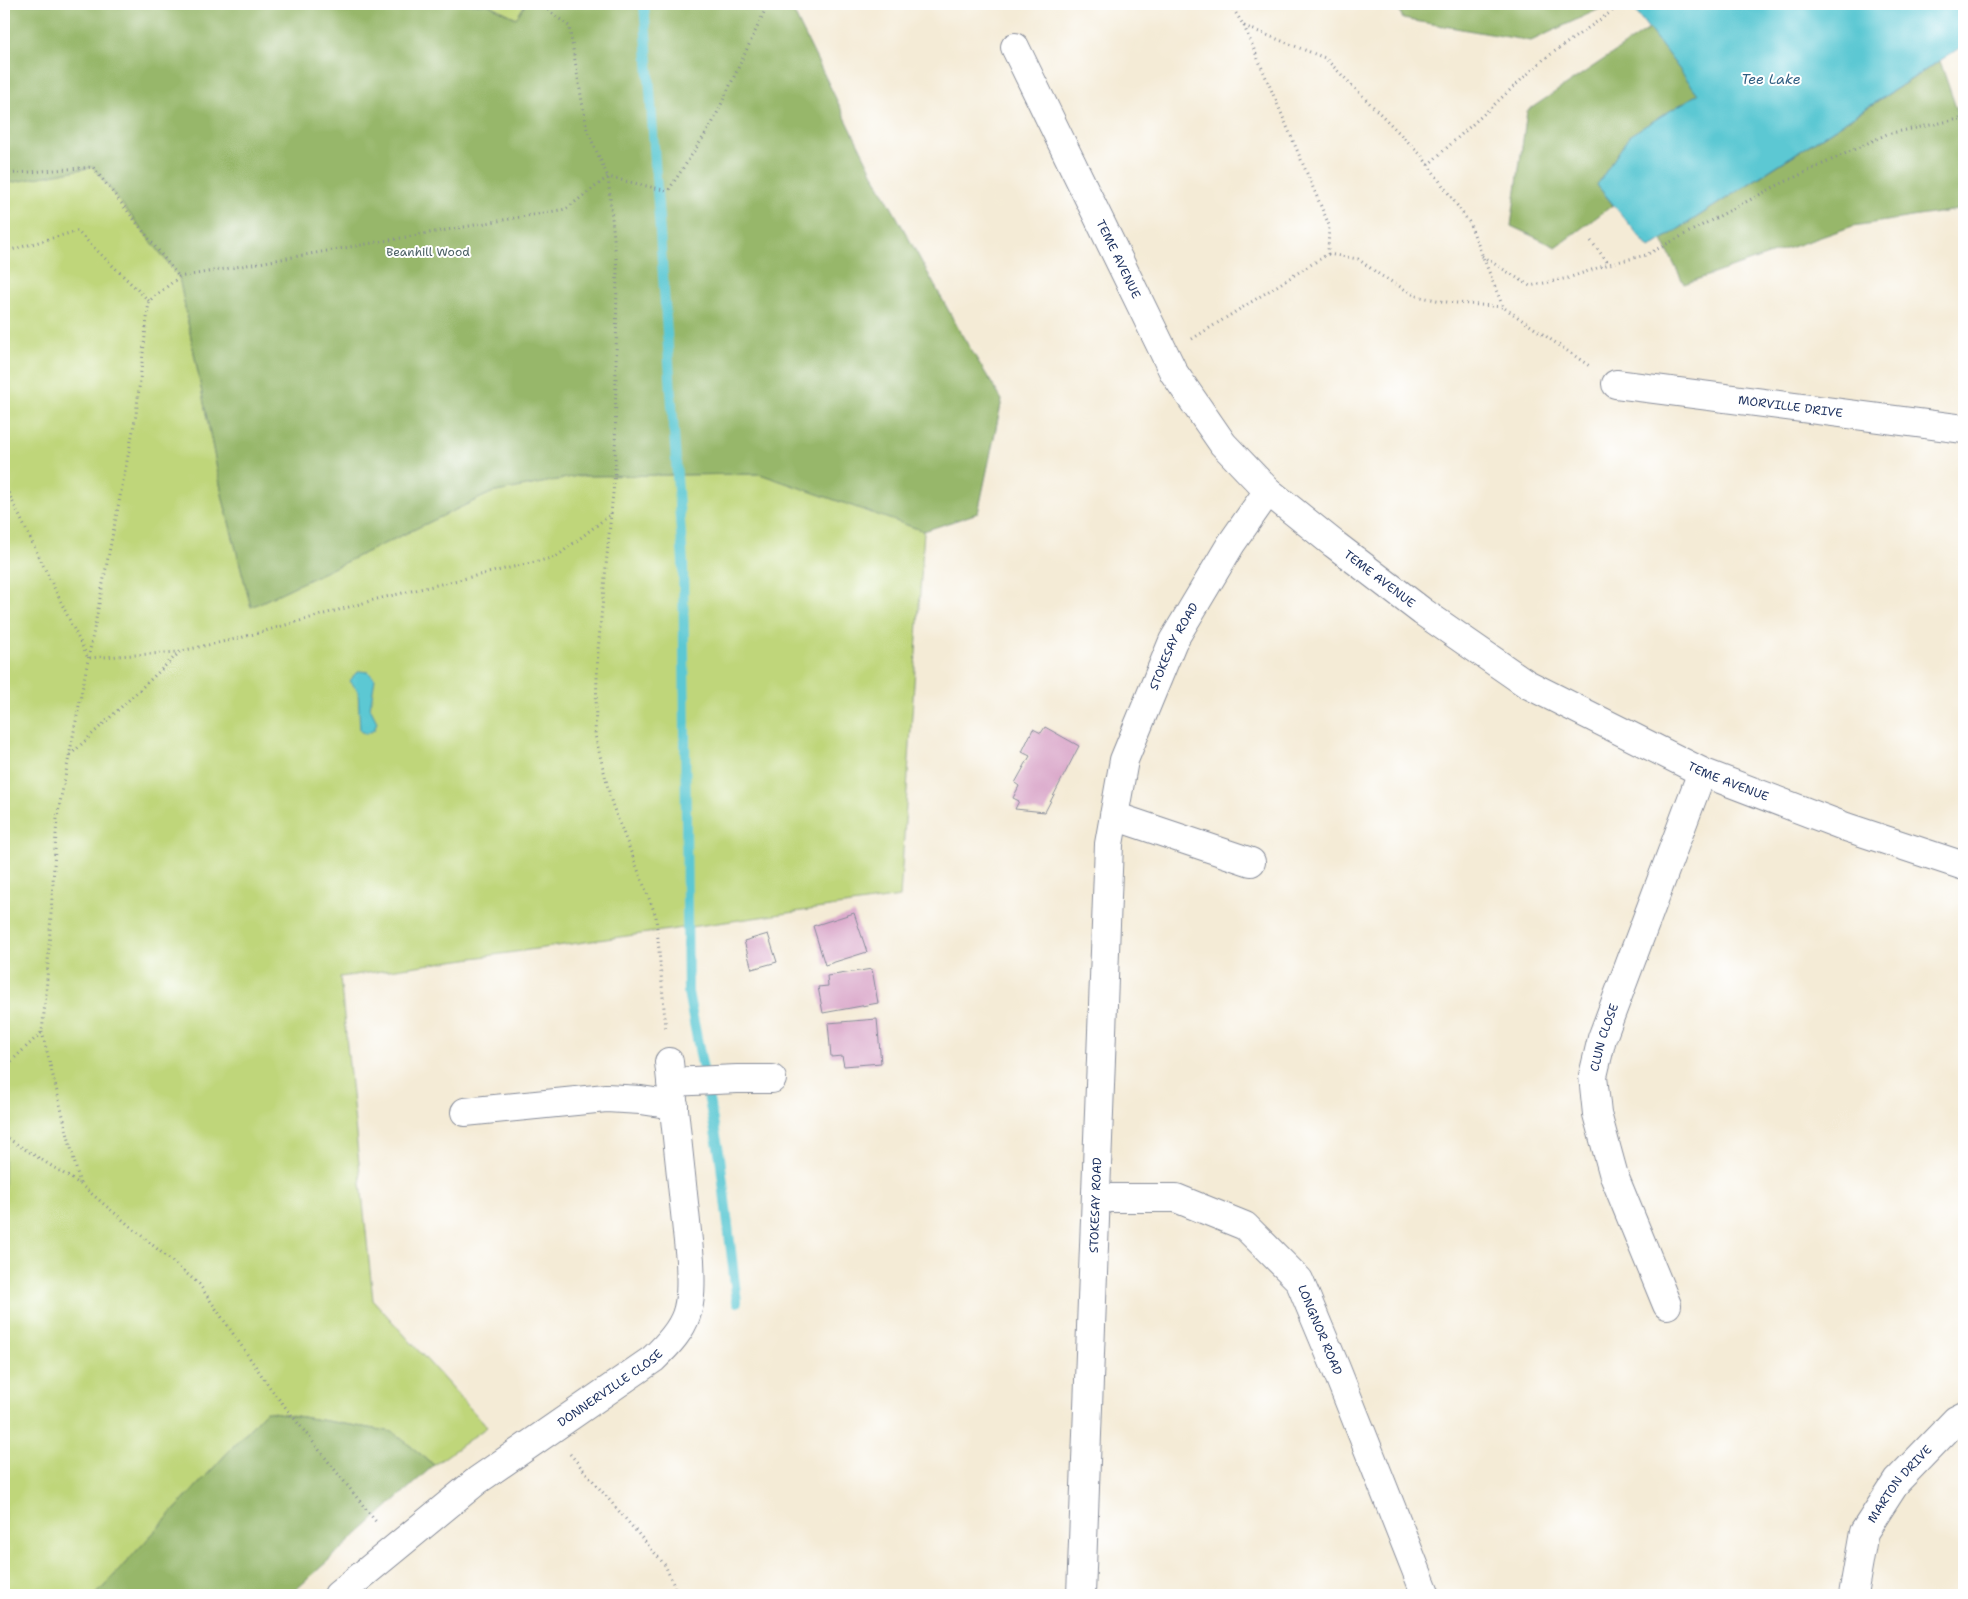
<svg xmlns="http://www.w3.org/2000/svg" width="1968" height="1599" font-family="'Shantell Sans',sans-serif">
  <rect width="100%" height="100%" fill="#fff"/>
  <filter id="ink" filterUnits="userSpaceOnUse"><feTurbulence type="fractalNoise" baseFrequency=".02" numOctaves="2"/><feDisplacementMap in="SourceGraphic" scale="10" xChannelSelector="R" yChannelSelector="G"/><feConvolveMatrix kernelMatrix="1 2 1 2 8 2 1 2 1" color-interpolation-filters="sRGB"/></filter>
  <filter id="wash" filterUnits="userSpaceOnUse"><feTurbulence type="fractalNoise" baseFrequency=".0096" numOctaves="4" result="noise"/><feDisplacementMap in="SourceGraphic" scale="20" xChannelSelector="R" yChannelSelector="G"/><feGaussianBlur stdDeviation="1.12" result="paint"/><feColorMatrix in="noise" values="0 0 0 0 0 0 0 0 0 0 0 0 0 0 0 0 0 1.4 0 .05"/><feComposite in="paint" operator="in"/></filter>
  <g filter="url(#wash)">
    <rect width="100%" height="100%" fill="#f4ebd6"/>
    <g fill="#bfd67a" stroke="#6d826c">
      <path d="M487 4H525L517 18Z"/>
      <path d="M93 167 179 277 223 499 251 607 491 493 577 476 760 474 924 531 900 897 340 977 373 1300 487 1427 434 1465 393 1432 266 1411 96 1595H4V184Z"/>
    </g>
    <g fill="#97b76a" stroke="#597364">
      <path d="M4 4H487L516 18 526 4H794L793 11 871 170 962 335 1002 400 978 513 924 531 760 474 577 476 491 493 251 607 223 499 179 277 93 167 4 184Z"/>
      <path d="M1397 4H1610L1531 41 1403 19Z"/>
      <path d="M1649 29 1698 94 1630 135 1597 185 1613 205 1556 247 1511 226 1527 111Z"/>
      <path d="M1940 61 1964 131V209L1853 226 1684 284 1662 240Z"/>
      <path d="M266 1411 393 1432 434 1465 290 1595H96Z"/>
    </g>
    <g fill="#5bc8d3" stroke="#3b7c98">
      <path d="M1630 4H1964V45L1649 248 1597 185 1630 135 1698 94Z"/>
      <path d="M360 671 368 672 375 679 370 708 377 722 374 730 366 734 360 731 358 691 350 681 355 674Z"/>
    </g>
    <g fill="none" stroke-linecap="round" stroke-linejoin="round">
      <path stroke="#5bc8d3" stroke-width="10" d="M644 4 683 562 688 992 720 1157 737 1302"/>
    </g>
    <g id="blocks">
      <g fill="#dcaccc">
        <path d="M1045 727 1079 746 1045 812 1015 809 1019 801 1013 798 1019 786 1015 783 1030 756 1022 752 1033 729 1041 733Z"/>
        <path d="M854 913 867 952 825 965 813 926Z"/>
        <path d="M768 934 777 962 752 969 744 941Z"/>
        <path d="M872 969 878 1003 823 1013 818 987 828 986 827 976Z"/>
        <path d="M877 1019 881 1063 844 1066 842 1056 831 1057 828 1023Z"/>
      </g>
    </g>
  </g>
  <g filter="url(#ink)">
    <use href="#blocks" fill-opacity="0" stroke="#888d9a" stroke-width="1"/>
    <g fill="none" stroke-linecap="round" stroke-linejoin="round">
      <g stroke="#888d9a" stroke-width="30">
        <g id="minor">
          <path id="s1" d="M1015 47 1174 373 1223 444 1268 491 1334 544 1423 612 1527 684 1702 772 1846 827 1964 866"/>
          <path id="s2" d="M1616 384 1964 429"/>
          <path d="M1114 816 1251 862"/>
          <path d="M671 1082 737 1079H772"/>
          <path d="M465 1112 606 1098 641 1100 674 1105"/>
          <path id="s3" d="M1096 1198H1176L1245 1226 1299 1280 1335 1366 1426 1595"/>
          <path id="s4" d="M1667 1305 1614 1176 1597 1114 1593 1076 1602 1038 1702 772"/>
          <path id="s5" d="M338 1595 478 1480 653 1359C690 1324 692 1310 690 1260L669 1062"/>
          <path id="s6" d="M1081 1595 1109 844 1124 760 1173 641 1231 544 1268 491"/>
          <path id="s7" d="M1853 1595 1864 1532 1897 1481 1956 1420 1964 1416"/>
        </g>
      </g>
      <g stroke="#888d9a" stroke-width="3" stroke-dasharray="1 4" stroke-linecap="butt">
        <path d="M540 4 569 26 587 130 608 177 617 269 615 472 598 650 595 735 612 804 656 916 666 1031"/>
        <path d="M1244 26 1325 58 1421 155 1469 222 1503 307 1591 367"/>
        <path d="M1428 165 1544 59 1618 7 1616 4"/>
        <path d="M4 174 93 167 179 277"/>
        <path d="M1591 241 1609 264"/>
        <path d="M4 252 77 231 149 301"/>
        <path d="M1328 254 1358 259 1380 275 1416 296 1446 302 1503 307"/>
        <path d="M1482 256 1530 286 1568 278 1609 264 1646 255 1774 187 1887 134 1964 118"/>
        <path d="M1192 339 1328 254 1329 225 1244 26 1230 4"/>
        <path d="M4 484 88 658 180 652"/>
        <path d="M70 755 181 651 240 638 377 599 556 557 611 514"/>
        <path d="M42 1032 80 1184"/>
        <path d="M4 1068 42 1032 46 994 57 818 136 415 149 301 179 277 566 209 608 177 668 191 712 124 768 4"/>
        <path d="M4 1136 80 1184 199 1284 271 1389 377 1523"/>
        <path d="M570 1454 665 1565 678 1595"/>
      </g>
      <use href="#minor" stroke="#fff" stroke-width="28"/>
    </g>
  </g>
  <g text-anchor="middle" dominant-baseline="central" stroke-width="4" stroke-linejoin="round" paint-order="stroke">
    <g font-size="12" fill="#4c6166" stroke="#fff">
      <text x="428" y="252">Beanhill Wood</text>
    </g>
    <g font-size="12" fill="#1b2f5e" stroke="#fff">
      <text stroke="none"><textPath href="#s1" startOffset="236">TEME AVENUE</textPath></text>
      <text stroke="none"><textPath href="#s2" startOffset="176">MORVILLE DRIVE</textPath></text>
      <text stroke="none"><textPath href="#s1" startOffset="656">TEME AVENUE</textPath></text>
      <text stroke="none"><textPath href="#s6" startOffset="961">STOKESAY ROAD</textPath></text>
      <text stroke="none"><textPath href="#s1" startOffset="1061">TEME AVENUE</textPath></text>
      <text stroke="none"><textPath href="#s4" startOffset="282">CLUN CLOSE</textPath></text>
      <text stroke="none"><textPath href="#s6" startOffset="390">STOKESAY ROAD</textPath></text>
      <text stroke="none"><textPath href="#s3" startOffset="285">LONGNOR ROAD</textPath></text>
      <text stroke="none"><textPath href="#s5" startOffset="342">DONNERVILLE CLOSE</textPath></text>
      <text stroke="none"><textPath href="#s7" startOffset="124">MARTON DRIVE</textPath></text>
    </g>
    <g font-size="14" font-style="italic" fill="#2e5d81" stroke="#fff">
      <text x="1771" y="79">Tee Lake</text>
    </g>
  </g>
  <rect width="1968" height="1599" fill="none" stroke="#fff" stroke-width="20"/>
</svg>
